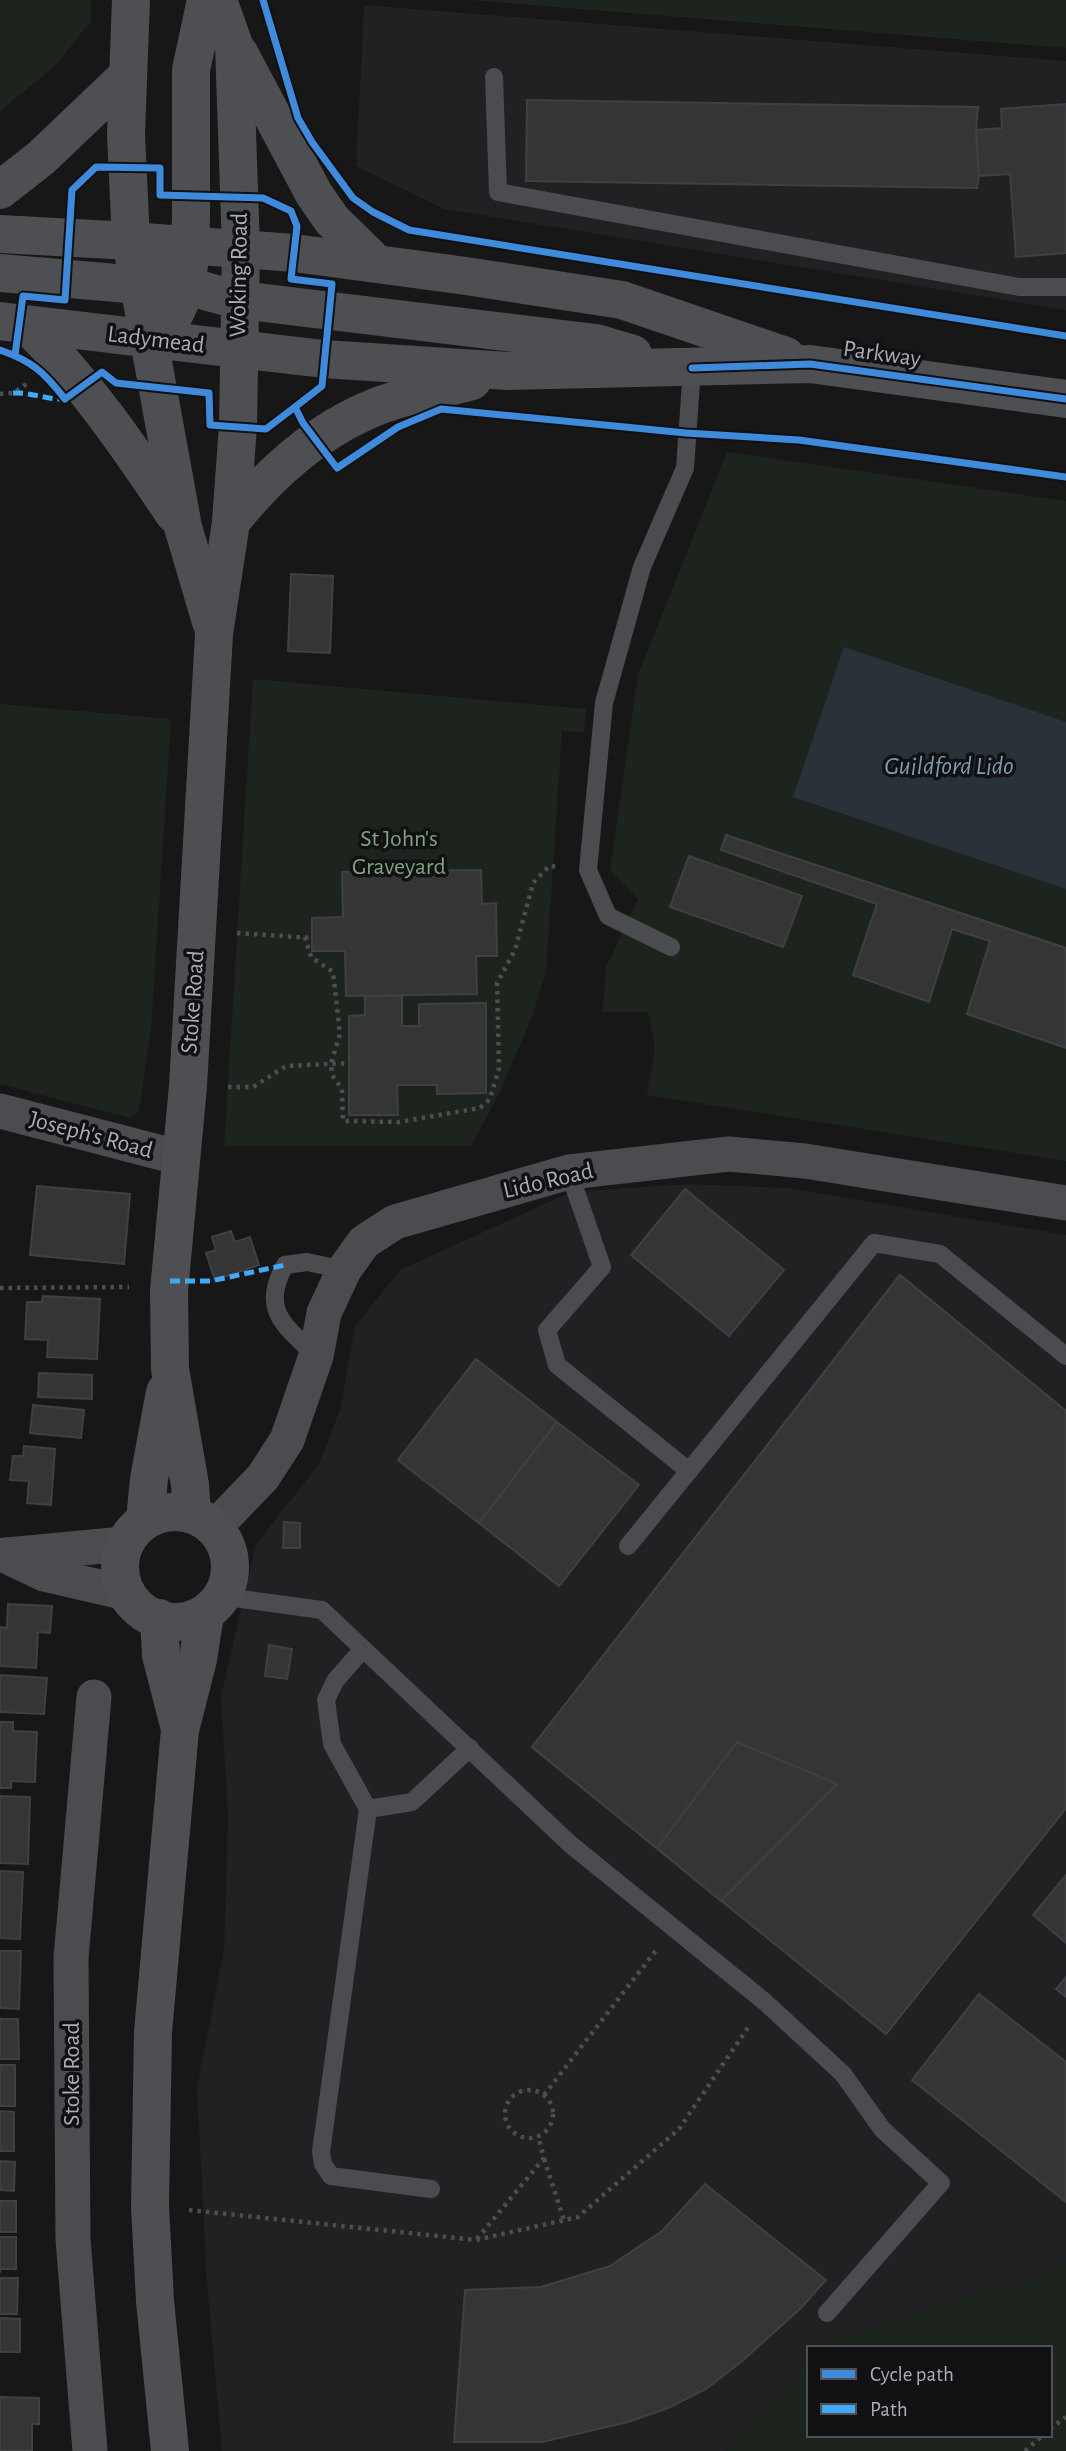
<svg xmlns="http://www.w3.org/2000/svg" width="1066" height="2451" font-family="'Alegreya Sans',sans-serif">
  <rect width="100%" height="100%" fill="#171717"/>
  <g fill="#212123">
    <path d="M364 5 1066 61V310L444 209 356 166Z"/>
    <path d="M686 1184 788 1188 1066 1235V2261L1027 2282 966 2296 827 2341 820 2348H809V2360L727 2451H222L207 2282 197 2089 224 1949 228 1817 221 1696 256 1544 319 1464 340 1410 355 1326 400 1270 571 1192Z"/>
  </g>
  <g fill="#1d241e">
    <path d="M0 0H91V21L57 64 0 111Z"/>
    <path d="M469 0H1066V48Z"/>
    <path d="M727 452 1066 501V1161L647 1095 655 1049 648 1012H603L606 967 638 899 610 871 638 675Z"/>
    <path d="M253 679 586 709 584 732 562 731 546 971 533 1014 499 1094 471 1146H224Z"/>
    <path d="M0 704 171 719 151 1029 139 1111 130 1118 0 1084Z"/>
    <path d="M1066 2261V2451H727L809 2360V2435H1050V2348H820L826 2341 966 2296 1027 2282Z"/>
  </g>
  <path fill="#2a3239" d="M844 647 1066 722V889L793 797Z"/>
  <g fill="#353536" stroke="#3f4043" stroke-width="2" fill-rule="evenodd">
    <path d="M527 100 978 107 976 130 979 176 977 188 526 181Z"/>
    <path d="M1066 104V253L1016 257 1010 174 979 176 976 130 1002 128 1001 109Z"/>
    <path d="M291 574 333 576 330 653 288 651Z"/>
    <path d="M726 835 1066 948V1048L967 1014 990 941 952 929 929 1002 853 975 877 904 721 850Z"/>
    <path d="M689 856 802 896 783 947 670 907Z"/>
    <path d="M481 870 482 904 496 903 497 956H476L477 994 346 996 345 951H312V918L343 917 342 872Z"/>
    <path d="M365 996H402V1026H419V1004L486 1003V1093L437 1094V1085H397L398 1115H349V1016L365 1015Z"/>
    <path d="M37 1186 130 1194 124 1264 30 1255Z"/>
    <path d="M685 1189 784 1270 729 1336 631 1255Z"/>
    <path d="M231 1231 235 1242 250 1237 259 1265 215 1280 206 1253 216 1250 212 1237Z"/>
    <path d="M900 1275 1066 1411V1523L1044 1507 969 1608 1052 1669 1066 1651V1808L886 2034 532 1747ZM927 1395 987 1438 905 1552 815 1489 852 1437 882 1458ZM816 1567 851 1594 705 1783 640 1734 742 1602 771 1625ZM847 1772 921 1830 870 1893 849 1876 842 1884 817 1863 806 1876 780 1856Z"/>
    <path d="M900 1275 1066 1411V1808L886 2034 532 1747Z"/>
    <path d="M43 1296 100 1299 97 1359 47 1357 48 1340 25 1339 27 1302H42Z"/>
    <path d="M476 1359 557 1422 479 1523 398 1460Z"/>
    <path d="M39 1373 92 1375V1399L38 1397Z"/>
    <path d="M33 1405 84 1410 81 1438 30 1433Z"/>
    <path d="M557 1422 639 1485 559 1586 479 1523Z"/>
    <path d="M24 1446 55 1449 51 1505 27 1503 29 1481 10 1480 13 1456H23Z"/>
    <path d="M284 1522 300 1523V1548H283Z"/>
    <path d="M8 1604 52 1606 50 1633 38 1632 36 1668 0 1666V1627L7 1628Z"/>
    <path d="M269 1645 292 1649 287 1679 265 1676Z"/>
    <path d="M0 1675 47 1678 44 1714 0 1712Z"/>
    <path d="M0 1722H13V1731L37 1732 35 1782 11 1781V1788H0Z"/>
    <path d="M737 1742 837 1784 721 1901 657 1848Z"/>
    <path d="M0 1796 30 1797 28 1864 0 1863Z"/>
    <path d="M0 1871 23 1872 20 1939 0 1938Z"/>
    <path d="M1066 1875V1943L1033 1915Z"/>
    <path d="M0 1951H21L19 2009 0 2008Z"/>
    <path d="M1066 1977V1997L1056 1989Z"/>
    <path d="M979 1994 1066 2062V2202L912 2080Z"/>
    <path d="M0 2019H18L19 2059H0Z"/>
    <rect x="0" y="2065" width="15" height="41"/>
    <path d="M0 2111 14 2112V2151H0Z"/>
    <path d="M0 2161 15 2162 14 2191 0 2190Z"/>
    <path d="M705 2184 826 2280 801 2308 741 2362 706 2389 668 2408 628 2422 542 2442H454L465 2290 541 2287 610 2266 662 2231Z"/>
    <rect x="0" y="2201" width="16" height="31"/>
    <path d="M0 2237H16V2269H0V2273Z"/>
    <path d="M0 2278H18L17 2314H0Z"/>
    <path d="M0 2318 20 2319V2352H0Z"/>
    <path d="M0 2397 39 2398V2424H32V2451H0Z"/>
  </g>
  <g fill="none" stroke-linecap="round" stroke-linejoin="round">
    <g stroke="#4d4e52" stroke-width="4.5" stroke-dasharray="3.5 5" stroke-linecap="butt">
      <path d="M0 394 13 393 28 383"/>
      <path d="M237 933 312 938"/>
      <path d="M305 937 311 957 333 972 340 1034 331 1064 332 1075 342 1089 343 1121 399 1122 480 1108 490 1099 499 1068 497 983 515 950 533 883 549 866 559 867"/>
      <path d="M228 1087H253L286 1066 349 1063"/>
      <path d="M0 1288 129 1287"/>
      <circle cx="529" cy="2114" r="24"/>
      <path d="M544 2095 657 1949"/>
      <path d="M544 2159 564 2220"/>
      <path d="M189 2210 476 2240 578 2217 679 2129 749 2026"/>
      <path d="M477 2239 544 2158 538 2136"/>
      <path d="M1050 2429 1066 2417"/>
      <path d="M1025 2451 1043 2435"/>
    </g>
    <g stroke="#4b4c50" stroke-width="18">
      <path d="M494 77 498 192 1019 287H1066"/>
      <path d="M671 947 608 916 588 870 604 703 642 567 685 468 692 368"/>
      <path d="M569 1172 602 1267 547 1330 557 1365 689 1471"/>
      <path d="M316 1356C284 1325 260 1310 285 1265L307 1262 344 1270"/>
      <path d="M628 1546 874 1243 940 1254 1066 1356"/>
      <path d="M219 1602 234 1598 322 1610 570 1844 765 2002 843 2074 882 2129 941 2183 827 2313"/>
      <path d="M363 1649 335 1681 326 1700 332 1744 368 1809 321 2152 323 2164 331 2176 431 2189"/>
      <path d="M368 1809 412 1802 470 1748"/>
    </g>
    <g stroke="#4b4c50" stroke-width="35">
      <path d="M0 1111 181 1158"/>
      <path d="M214 1528 263 1477 287 1440 316 1356 324 1313 344 1270 364 1242 395 1222 569 1172 729 1154 805 1161 1066 1203"/>
      <path d="M4 1555 44 1574 126 1593"/>
      <path d="M7 1555 124 1544"/>
      <path d="M90 2451 73 2239 71 1958 94 1697"/>
    </g>
    <g stroke="#4d4f52" stroke-width="38">
      <path d="M131 0 126 134 131 241 183 527 211 622"/>
      <path d="M239 53 314 194 332 220 376 263"/>
      <path d="M0 190 41 158 127 76"/>
      <path d="M0 234 131 241 294 253 466 276 622 300 786 356"/>
      <path d="M131 241C152 279 200 291 240 300L596 343 633 354"/>
      <path d="M0 273 139 285 162 290"/>
      <path d="M0 321 324 359 508 371 810 364 1066 399"/>
      <path d="M28 326C85 382 130 448 174 514"/>
      <path d="M149 339 162 330 174 315 182 298 189 265 191 218V70L206 0"/>
      <path d="M231 522C270 473 319 429 378 406 409 394 441 390 472 381"/>
      <circle cx="175" cy="1567" r="55"/>
      <path d="M192 1514 190 1485 170 1369 169 1291 188 1086 214 634 231 522 238 426 241 249 234 45 218 0"/>
      <path d="M145 1520 149 1479 165 1392"/>
      <path d="M159 1618 161 1655 179 1725"/>
      <path d="M170 2451 155 2301 150 2206 153 2032 180 1730 198 1659 205 1614"/>
    </g>
    <g stroke="#3fa9f5" stroke-width="5" stroke-dasharray="10 5" stroke-linecap="butt">
      <path d="M13 393C31 392 47 400 65 399"/>
      <path d="M170 1281H211L285 1265"/>
    </g>
    <g stroke="#111113" stroke-width="11">
      <g id="cycleway">
        <path d="M263 0 298 118 312 142 353 198 373 212 409 230 1066 336"/>
        <path d="M0 350C32 361 44 372 65 399L102 372 116 383 209 393 210 425 266 429 295 407"/>
        <path d="M15 355 23 296 65 300 72 190 96 167 160 168V195L263 198 291 211 297 226 291 279 332 284 322 386 295 407 303 423 337 468 398 427 441 409 686 433 799 440 1066 477"/>
        <path d="M692 368 810 364 1066 399"/>
      </g>
    </g>
    <use href="#cycleway" stroke="#408adc" stroke-width="7"/>
  </g>
  <g text-anchor="middle" dominant-baseline="central" stroke-width="7" stroke-linejoin="round" paint-order="stroke">
    <g font-size="24" fill="#a8adb8" stroke="#111113">
      <text transform="translate(239 275) rotate(-89)">Woking Road</text>
      <text transform="translate(156 340) rotate(7)">Ladymead</text>
      <text transform="translate(882 354) rotate(8)">Parkway</text>
      <text transform="translate(193 1002) rotate(-86)">Stoke Road</text>
      <text transform="translate(91 1135) rotate(15)">Joseph's Road</text>
      <text transform="translate(548 1181) rotate(-13)">Lido Road</text>
      <text transform="translate(72 2074) rotate(-90)">Stoke Road</text>
    </g>
    <g font-size="24" fill="#7fa381" stroke="#111113">
      <text x="399" y="839">St John's<tspan x="399" dy="28">Graveyard</tspan></text>
    </g>
    <g font-size="26" font-style="italic" fill="#7f9bb3" stroke="#111113">
      <text x="949" y="766">Guildford Lido</text>
    </g>
  </g>
  <rect x="807" y="2346" width="245" height="91" fill="#111113" stroke="#4d4f55" stroke-width="2"/>
  <rect x="821" y="2369" width="35" height="10" fill="#408adc" stroke="#4d4f55" stroke-width="2"/>
  <text x="870" y="2381" font-size="21" fill="#a8adb8">Cycle path</text>
  <rect x="821" y="2404" width="35" height="10" fill="#3fa9f5" stroke="#4d4f55" stroke-width="2"/>
  <text x="870" y="2416" font-size="21" fill="#a8adb8">Path</text>
</svg>
